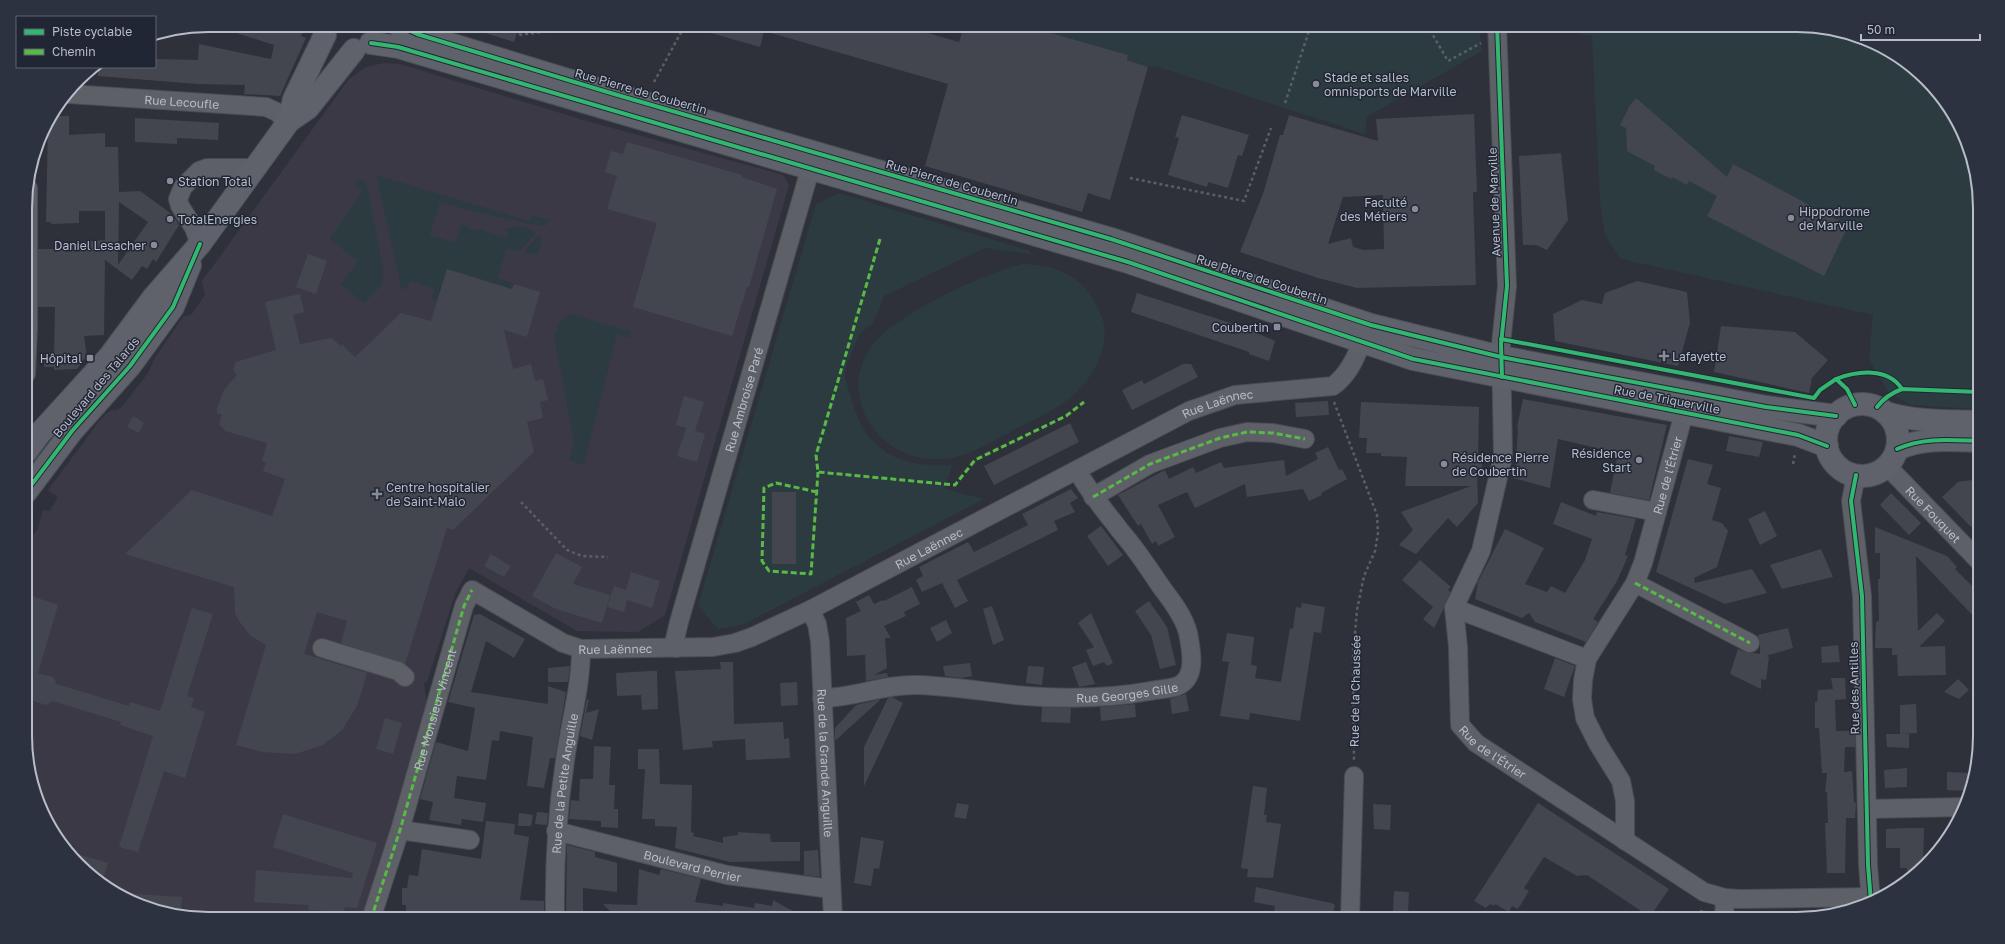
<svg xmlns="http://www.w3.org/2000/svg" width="2005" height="944" font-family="'Golos Text',sans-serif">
  <rect width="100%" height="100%" fill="#2e313a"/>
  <path fill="#3c3946" d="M384 63 400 64 583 120 783 175 789 185 665 615 638 632 577 631 469 568 455 594 427 682 424 683 428 714 365 919H208L138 905 96 881 63 847 39 806 27 760 26 546 38 528 43 510 50 511 58 497 48 490 100 420 106 414 112 410H118L123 405 148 373 156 356 183 317 192 314 205 295 202 281 349 79 366 67Z"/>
  <g fill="#2c3b40">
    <path d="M1023 25H1479L1482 51 1367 117 1365 134 1155 66 1148 67 1127 60 1128 55Z"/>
    <path d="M1582 25H1797L1867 39 1909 63 1942 97 1966 138 1978 184 1979 409 1911 405 1888 392 1869 359 1873 315 1621 259 1605 235 1600 202 1592 36 1580 34Z"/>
    <path d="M376 175 529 221 531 215 549 220 545 226C509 221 475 212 440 202L430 235 455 243 461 224 470 227 469 229 477 231 478 229 508 238 509 232 504 230C517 224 524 225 536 233L519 251 506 249 498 278 514 284 512 289 447 269 437 300 432 299 435 289 410 281 407 290 401 287Z"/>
    <path d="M357 179 365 181 367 186 384 272 381 286 364 303 341 284 358 261 329 239 363 191 354 182Z"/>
    <path d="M839 193 1030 251 1031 254 985 248 884 296C881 304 878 314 874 321 871 326 864 329 860 334 857 339 845 368 845 373 845 381 849 390 851 397 863 450 900 469 952 465L945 489 984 499 744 624 718 629 698 606 816 204Z"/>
    <path d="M539 235 542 237 538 255 524 252Z"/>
    <path d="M1023 264C1051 265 1078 273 1093 299 1097 306 1102 315 1104 324 1109 355 1087 388 1062 404 1048 414 1032 421 1017 428 997 439 977 452 955 457 891 473 831 404 872 346 894 315 986 272 1023 264Z"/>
    <path d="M570 314 630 331 631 338 617 334 584 465 569 460 574 442 554 337 559 323Z"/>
  </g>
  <g fill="#43464e" fill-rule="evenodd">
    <path d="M222 25H293L304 29 301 36 306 38 280 96 244 94 245 85 197 84 98 76V67H155V59L198 60 199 44 271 59 274 45 221 28Z"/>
    <path d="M470 25H519L514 42 470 28Z"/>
    <path d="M698 25H900L959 42 964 25H1023L1128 55 1127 60 1148 67 1110 200 1088 193 1082 212 925 166 948 84 764 31 760 47 697 29Z"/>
    <path d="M1636 98 1727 177 1733 164 1848 226 1824 276 1707 216 1717 196 1689 181 1687 185 1672 177 1671 179 1654 170 1655 166 1627 151 1626 128 1620 125 1630 105Z"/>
    <path d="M1474 114 1477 192H1473L1476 285 1357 288 1318 278 1240 252 1264 191 1280 135H1283L1289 115 1378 141 1376 119ZM1383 195 1384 249 1364 250 1353 247 1351 238 1328 244 1343 197Z"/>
    <path d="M1182 115 1249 135 1242 156 1238 155 1228 188 1208 182 1207 187 1168 175 1179 138 1175 137Z"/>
    <path d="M53 116H69V135L105 133V147H118L119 192 140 191 173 215 179 225 156 262 153 259 147 269 142 266 132 280 105 260 104 335 84 336 87 358 84 359 77 369 54 370V367H44L45 354 54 353 55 307H38V249H71V243L105 240V211H79V223L51 224V222H46L48 122ZM119 202 148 222 118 265Z"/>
    <path d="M135 118 219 123 218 140 177 138V144L135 142Z"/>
    <path d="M627 142 742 175V177L777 189 749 287H747L732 336 633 307 657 223 607 209 617 176 605 172 611 151 623 154Z"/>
    <path d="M1561 153 1568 220 1547 250 1536 245H1523L1519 156Z"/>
    <path d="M308 254 327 261 316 294 296 287Z"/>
    <path d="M447 269 512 289 514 284 540 292 527 337 504 330 513 369 531 364 535 381 543 379 548 400 540 402 543 418 527 422 534 452 453 530 447 528 405 664 341 643 347 621 317 612 304 654 367 673 357 706 342 730 323 745 295 754 263 752 236 745 266 645 251 636 239 621 235 613 234 587 125 554 192 490 272 516 285 479 263 471 266 462 262 461 267 443 225 431 219 424 222 415 217 413V408L224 390 237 375 233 370 236 362 276 350 265 302 300 294 304 312 293 315 300 344 332 338 340 346 342 344 355 357 401 313 431 321Z"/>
    <path d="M1637 281 1687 292 1690 323 1678 366 1555 341 1553 314 1582 300 1602 304 1605 293Z"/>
    <path d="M1137 293 1240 326 1275 341 1269 361 1249 354V352L1131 312Z"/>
    <path d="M1721 326 1795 332 1828 360 1812 378 1809 393 1714 372Z"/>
    <path d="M1183 364H1191L1198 377 1132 410 1122 390 1142 380 1144 384Z"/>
    <path d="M684 396 704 402 695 431 705 434 697 462 677 456 686 428 676 425Z"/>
    <path d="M1523 399 1667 425 1649 500 1610 493 1618 453 1558 439 1550 488 1513 478 1516 466 1518 427H1517Z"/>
    <path d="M1328 401 1329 415 1296 417 1295 403Z"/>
    <path d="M1361 402 1479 407 1478 457 1482 458V471L1477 470 1478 503 1457 527 1448 518 1416 554 1399 545 1413 530 1401 512 1471 486H1405L1407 457 1381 456V453H1366L1367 438H1359Z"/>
    <path d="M133 416 144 423 139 433 127 427Z"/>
    <path d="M1070 423 1079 442 994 485 984 466Z"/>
    <path d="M1729 436 1763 442 1759 457 1726 451Z"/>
    <path d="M1328 447 1339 470 1342 469 1347 479 1321 493 1322 495 1309 501 1303 489 1247 497 1245 484 1195 508 1187 492 1158 505 1175 537 1158 546 1156 541 1152 544 1141 524 1138 526 1118 495 1165 470 1169 479 1193 467 1196 473 1221 462 1224 468 1284 460 1286 476 1318 459 1315 453Z"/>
    <path d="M1688 459 1713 465 1707 484 1721 488 1712 520 1722 523 1728 531 1717 567 1694 578 1695 583 1752 569 1767 593 1725 604 1656 572Z"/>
    <path d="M1979 479V532L1973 525 1971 527 1942 497 1958 482Z"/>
    <path d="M1071 489 1078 498 1070 503 1075 512 1054 521 1058 530 957 580 968 601 955 608 942 583 922 592 916 580 923 576 919 567 968 542 974 552 1028 525 1022 514Z"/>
    <rect x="772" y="492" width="24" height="72"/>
    <path d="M1891 493 1921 523 1909 535 1880 505Z"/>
    <path d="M1561 502 1596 516 1597 512 1636 519 1625 555 1628 556 1617 581 1593 619 1598 622 1586 642 1535 622 1529 613 1522 618 1475 599 1478 582 1505 529 1544 548 1525 584 1547 592 1551 586 1565 593 1585 560 1592 539 1553 524Z"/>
    <path d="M1765 511 1777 536 1760 545 1748 519Z"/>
    <path d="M1101 526 1123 555 1108 566 1087 536Z"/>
    <path d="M1875 527 1947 556 1957 567 1955 569 1980 594V623L1916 556 1918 631 1937 613 1945 621 1919 647 1945 646 1946 675 1898 676 1897 655H1892V648H1875L1876 622 1879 621 1878 579H1880V553H1875Z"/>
    <path d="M1821 549 1833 577 1782 589 1770 565Z"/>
    <path d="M556 553 582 567 573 584 610 595 602 623 556 609 532 596Z"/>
    <path d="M491 554 511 566 504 577 484 566Z"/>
    <path d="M1420 560 1451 587 1448 590 1450 592 1444 608 1434 628 1423 619 1433 607 1402 580Z"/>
    <path d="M631 572 660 581 652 608 627 600 624 612 607 607 614 586 626 590Z"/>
    <path d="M912 587 920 604 904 612 906 616 884 626 891 638H885L887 668 874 675 887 673 888 677 866 681 865 655 847 656 846 618 861 611 856 602 869 595 874 604 883 600 884 601Z"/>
    <path d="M26 594 58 605 38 673 53 677 57 684 129 706 130 702 160 711 192 608 213 614 187 696 194 698 191 707 205 712 185 778 164 771 138 852 119 847 153 736 120 725 121 722 53 701 46 705 30 700 29 702 26 701Z"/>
    <path d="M1149 601 1167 627 1176 665 1160 669 1151 635 1135 611Z"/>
    <path d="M1302 603 1325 607 1321 633 1314 632 1300 721 1250 713 1249 720 1220 716 1229 662 1222 661 1227 633 1254 637 1251 665 1257 666 1255 678 1281 682 1290 628 1293 629 1296 607 1301 608Z"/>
    <path d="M992 606 1004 640 993 645 983 609Z"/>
    <path d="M1091 613 1113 663 1107 666 1104 662 1093 666 1086 650 1094 647 1078 623Z"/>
    <path d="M480 614 525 639 514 658 486 641 471 692 548 704V686L566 692 555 758H550L544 788 527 786 533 737 500 731 499 741 492 740 486 780 457 776 454 798 486 803 483 822 462 819 461 825 429 820 433 802 420 799 436 742 468 751 475 708 448 702 474 615Z"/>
    <path d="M946 620 952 633 937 642 930 628Z"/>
    <path d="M1788 628 1793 648 1766 656 1769 657 1766 680 1761 679V689L1730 674 1738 649 1746 652 1760 654V642L1758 635Z"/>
    <path d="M1838 645 1840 662 1822 663 1821 647Z"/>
    <path d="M1555 658 1575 666 1564 697 1544 689Z"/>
    <path d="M720 662H733L734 724 783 722 784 739 789 738 790 758 746 760 745 739 712 741 713 747 683 750 675 671 721 669Z"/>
    <path d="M1086 662 1095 684 1079 687 1072 667Z"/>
    <path d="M970 663 972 676 962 678 945 676 943 666Z"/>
    <path d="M570 666 568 682H548V668Z"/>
    <path d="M1028 666 1044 667 1042 685 1026 683Z"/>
    <path d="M650 671H657L658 709 642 710 641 695 617 696 616 673Z"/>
    <path d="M1831 678H1845L1846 699 1835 700 1836 731H1855V747H1845L1844 772 1852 771 1854 802 1856 803 1855 818H1846L1845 873H1827L1825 823H1828L1827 792H1825L1827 773H1822L1819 728H1815V702H1817L1818 690 1833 689Z"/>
    <path d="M1958 679 1969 690 1959 699 1944 692Z"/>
    <path d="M797 682 798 705 781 706 780 683Z"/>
    <path d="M1186 694 1189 711 1172 714 1170 699Z"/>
    <path d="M892 697 903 703 864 786V747L888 698Z"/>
    <path d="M587 699 589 700 586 713 599 709 592 740 580 736Z"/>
    <path d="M881 699 836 740 835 739V728L856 705Z"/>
    <path d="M1135 704 1136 717 1101 721 1100 707Z"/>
    <path d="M1916 704 1917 733 1900 734V705Z"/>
    <path d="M1042 707 1071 708 1070 723 1041 722Z"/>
    <path d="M385 718 402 723 393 754 376 749Z"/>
    <path d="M1886 734H1909V748L1887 747Z"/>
    <path d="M594 746 611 747 609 785H615L614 809H618V828L601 827V821L569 819 571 800 579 801 580 779H593Z"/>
    <path d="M638 749H659L660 784 692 785 691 832 694 833 693 836 723 843V837L738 835V832L770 834 771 842H800V861L730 862 675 848 677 827 655 826V819H642L645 769H638Z"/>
    <path d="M1907 768V787L1885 788 1884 770Z"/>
    <path d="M1947 772 1973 773 1969 791 1947 790Z"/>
    <path d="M1253 786 1267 788 1264 815H1267L1266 822 1281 824 1273 878 1247 877 1248 869 1241 868Z"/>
    <path d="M957 803 969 805 966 819 954 817Z"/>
    <path d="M1538 803 1669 889 1650 917 1587 875 1577 876 1544 857 1524 888 1529 891 1518 909 1512 906 1509 912 1495 904 1494 906 1490 904 1486 908 1474 901Z"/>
    <path d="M1373 804 1391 805 1390 830 1374 829Z"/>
    <path d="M537 812 548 813 547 825 535 824Z"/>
    <path d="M519 813 533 815 531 826H518Z"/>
    <path d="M283 814 377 843 357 908 345 907 344 912 308 910 309 905 254 902 256 870 352 878 353 873 273 847Z"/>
    <path d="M486 821 515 824 514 834 529 837 520 900 544 901V919H406V905H402V888H407L409 875 418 876 422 849 481 859Z"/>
    <path d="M1907 828H1924L1923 866 1907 881V868H1900V848H1886V829Z"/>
    <path d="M861 837 884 841 879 869 874 868 871 886 854 883Z"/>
    <path d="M567 845 595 852V857L617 863V892L583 888V919H566Z"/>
    <path d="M818 850 820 877 804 875V851Z"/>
    <path d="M67 851 108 863 102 884 96 881Z"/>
    <path d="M639 869 659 875 661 869 701 879 695 902 723 906V903L754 908 755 903 772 906 773 900 807 919H704L674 915 673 919H618L603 904 637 905Z"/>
    <path d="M1256 887 1331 903 1335 905 1331 919H1287L1273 916 1275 906 1254 902Z"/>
    <path d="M1394 891 1409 892 1408 914 1393 913Z"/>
    <path d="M119 893 182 897 181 914 138 905Z"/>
  </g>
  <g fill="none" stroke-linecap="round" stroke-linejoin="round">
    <g stroke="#4a4c53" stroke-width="20">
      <g id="minor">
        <path id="s1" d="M1497 25 1507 286 1501 344 1503 456 1481 551 1454 608 1458 647 1460 725 1476 743 1704 892 1725 898 1739 899 1871 897"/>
        <path id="s2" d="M69 94 266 107 279 113 286 125"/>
        <path d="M200 244 194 228 180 206 178 199 183 187 199 171 207 168H255"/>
        <path d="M26 374 28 327V188"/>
        <path id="s3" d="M1887 466 1980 562"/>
        <path d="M1856 475 1851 501 1862 596 1868 865 1871 902"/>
        <path d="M1093 497 1150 464 1220 438 1247 432 1273 433 1305 439"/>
        <path d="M1593 500 1657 512"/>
        <path d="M1635 583 1750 643"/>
        <path d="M1454 608 1587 659"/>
        <path id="s4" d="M810 610 817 624 820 642 833 919"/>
        <path d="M322 648 398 671 405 677"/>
        <path id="s5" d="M676 648 675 639 679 622 814 156"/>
        <path id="s6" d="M822 698C854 698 884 684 917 685 949 686 982 691 1015 695 1059 699 1106 699 1150 691 1159 689 1173 689 1180 685 1197 675 1191 649 1188 633 1184 617 1172 601 1162 588 1149 569 1137 550 1122 533 1106 512 1090 494 1077 470"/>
        <path d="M1867 809 1965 807"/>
        <path d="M400 830 470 840"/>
        <path id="s7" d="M556 831 727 875 831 889"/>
        <path id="s8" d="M1625 841V801L1621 781 1598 744 1585 718 1582 699 1583 680 1587 659 1635 583 1643 563 1684 413"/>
        <path id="s9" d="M371 919 400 830 464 606 472 590 563 643 581 649 713 647 735 643 752 637 810 610 1189 411 1235 395 1333 386C1348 375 1355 359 1362 342"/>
        <path id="s10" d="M555 919C554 865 557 814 565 761 570 723 581 687 581 649"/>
        <path d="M1350 919 1354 776"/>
        <path d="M1724 919 1725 898"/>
      </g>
    </g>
    <g stroke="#4b4e57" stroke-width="24">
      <g id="major">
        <path d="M398 25 417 34 614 94 1111 239 1371 325 1501 357 1766 407 1836 416"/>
        <path d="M371 43 398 47 1128 262 1413 359 1798 435 1827 446"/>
        <path d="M289 121 308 108 354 50"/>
        <circle cx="1862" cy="440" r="36"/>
        <path d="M1886 413C1917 422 1948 421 1979 422"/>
        <path d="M1897 449C1924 437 1950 440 1979 441"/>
        <path d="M26 452 40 433 110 356 153 298 200 244 255 168 289 121 294 99 325 35"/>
        <path d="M26 492 72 431 130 366 173 307 190 265"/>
      </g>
    </g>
    <g stroke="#5b5f65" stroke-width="2.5" stroke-dasharray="3 3" stroke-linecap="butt">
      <path d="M522 25 518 35 600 25"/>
      <path d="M1072 25 1076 26V25"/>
      <path d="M1427 25 1448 61 1481 43"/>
      <path d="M654 82 685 25"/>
      <path d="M1285 103 1311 25"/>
      <path d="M1130 178 1244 201 1271 128"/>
      <path d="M1334 402 1377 515 1378 533 1375 551 1364 576 1357 610 1353 656 1354 761"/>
      <path d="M1793 464 1795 454"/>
      <path d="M521 502 567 550 582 556 608 557"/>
      <path d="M1700 919 1702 907"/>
    </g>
    <use href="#minor" stroke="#5e6068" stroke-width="18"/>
    <use href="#major" stroke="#5f626a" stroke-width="22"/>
    <g stroke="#58b947" stroke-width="3" stroke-dasharray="6 3" stroke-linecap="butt">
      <path d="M880 239 816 455 818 472 955 485 975 460 1066 416 1084 402"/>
      <path d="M817 492 776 483 764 488 762 561 769 571 811 574 818 472"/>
      <path d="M1093 497 1150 464 1220 438 1247 432 1273 433 1305 439"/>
      <path d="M1635 583 1750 643"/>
      <path d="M371 919 400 830 464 606 472 590"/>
    </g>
    <g stroke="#212635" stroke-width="6">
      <g id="cycleway">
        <path d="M398 25 417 34 614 94 1111 239 1371 325 1501 357 1766 407 1836 416"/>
        <path d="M1497 25 1507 286 1501 344 1502 377"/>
        <path d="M371 43 398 47 1128 262 1413 359 1798 435 1827 446"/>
        <path d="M1501 339 1814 398 1820 390 1836 379 1847 389 1855 405"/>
        <path d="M1836 379C1857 371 1888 367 1902 389"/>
        <path d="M1877 407C1884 398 1891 393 1902 389L1979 392"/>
        <path d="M1897 449C1924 437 1950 440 1979 441"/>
        <path d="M1856 475 1851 501 1862 596 1868 865 1871 902"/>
        <path d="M26 492 72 431 130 366 173 307 200 244"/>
      </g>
    </g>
    <use href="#cycleway" stroke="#33b770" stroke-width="4"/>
  </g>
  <g fill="#888c98" stroke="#212635" stroke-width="1.5">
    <circle cx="1316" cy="84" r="4"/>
    <circle cx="170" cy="181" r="4"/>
    <circle cx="1415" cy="209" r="4"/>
    <circle cx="1791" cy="218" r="4"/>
    <circle cx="170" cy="219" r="4"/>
    <circle cx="154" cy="245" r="4"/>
    <rect x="1273" y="323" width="8" height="8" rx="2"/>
    <path d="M1662 350h4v4h4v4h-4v4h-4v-4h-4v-4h4z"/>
    <rect x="86" y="354" width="8" height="8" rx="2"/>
    <circle cx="1639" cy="460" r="4"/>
    <circle cx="1444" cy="464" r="4"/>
    <path d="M375 488h4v4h4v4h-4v4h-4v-4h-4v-4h4z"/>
  </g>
  <g text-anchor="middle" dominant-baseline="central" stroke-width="3" stroke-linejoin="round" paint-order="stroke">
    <g font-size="12" fill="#b9bdca" stroke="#212635" text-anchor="start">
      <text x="1324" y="77">Stade et salles<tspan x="1324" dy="14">omnisports de Marville</tspan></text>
      <text x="178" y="181">Station Total</text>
      <text x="1407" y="202" text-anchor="end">Faculté<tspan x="1407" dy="14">des Métiers</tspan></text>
      <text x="1799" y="211">Hippodrome<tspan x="1799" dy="14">de Marville</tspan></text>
      <text x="178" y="219">TotalEnergies</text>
      <text x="146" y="245" text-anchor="end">Daniel Lesacher</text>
      <text x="1269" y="327" text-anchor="end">Coubertin</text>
      <text x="1672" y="356">Lafayette</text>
      <text x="82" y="358" text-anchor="end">Hôpital</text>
      <text x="1631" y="453" text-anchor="end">Résidence<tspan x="1631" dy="14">Start</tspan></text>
      <text x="1452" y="457">Résidence Pierre<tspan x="1452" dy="14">de Coubertin</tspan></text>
      <text x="386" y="487">Centre hospitalier<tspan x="386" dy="14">de Saint-Malo</tspan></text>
    </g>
    <g font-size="12" fill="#b9bdca" stroke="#212635">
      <text transform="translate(641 91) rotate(16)">Rue Pierre de Coubertin</text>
      <text stroke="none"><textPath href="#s2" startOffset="113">Rue Lecoufle</textPath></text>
      <text transform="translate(952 182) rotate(16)">Rue Pierre de Coubertin</text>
      <text transform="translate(1494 202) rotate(-92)">Avenue de Marville</text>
      <text transform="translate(1262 279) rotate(18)">Rue Pierre de Coubertin</text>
      <text transform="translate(96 387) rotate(-50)">Boulevard des Talards</text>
      <text transform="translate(1667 399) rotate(11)">Rue de Triquerville</text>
      <text stroke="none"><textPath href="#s5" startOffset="258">Rue Ambroise Paré</textPath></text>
      <text stroke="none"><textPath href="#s9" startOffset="1163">Rue Laënnec</textPath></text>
      <text stroke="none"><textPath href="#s8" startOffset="395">Rue de l'Étrier</textPath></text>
      <text stroke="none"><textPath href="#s3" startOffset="67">Rue Fouquet</textPath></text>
      <text stroke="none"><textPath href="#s9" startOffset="839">Rue Laënnec</textPath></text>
      <text stroke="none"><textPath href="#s9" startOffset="503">Rue Laënnec</textPath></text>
      <text transform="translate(1854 688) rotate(-91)">Rue des Antilles</text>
      <text stroke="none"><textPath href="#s6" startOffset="307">Rue Georges Gille</textPath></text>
      <text transform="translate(1355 691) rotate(-89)">Rue de la Chaussée</text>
      <text stroke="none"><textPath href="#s9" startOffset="219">Rue Monsieur Vincent</textPath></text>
      <text stroke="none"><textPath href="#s1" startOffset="752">Rue de l'Étrier</textPath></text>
      <text stroke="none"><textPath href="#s4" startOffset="155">Rue de la Grande Anguille</textPath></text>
      <text stroke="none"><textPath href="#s10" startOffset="136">Rue de la Petite Anguille</textPath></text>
      <text stroke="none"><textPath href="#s7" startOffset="141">Boulevard Perrier</textPath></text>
    </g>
  </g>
  <path d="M0 0H2005V944H0ZM208 32H1797A176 176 0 0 1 1973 208V736A176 176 0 0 1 1797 912H208A176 176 0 0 1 32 736V208A176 176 0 0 1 208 32Z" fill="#2d3241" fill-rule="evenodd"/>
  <path fill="none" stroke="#b9bdca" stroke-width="2" d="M208 32H1797A176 176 0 0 1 1973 208V736A176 176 0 0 1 1797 912H208A176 176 0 0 1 32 736V208A176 176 0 0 1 208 32Z"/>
  <rect x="16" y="16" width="140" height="52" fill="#212635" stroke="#5e6271"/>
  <rect x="24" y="29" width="20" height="6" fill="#33b770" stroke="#5e6271"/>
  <text x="52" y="36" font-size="12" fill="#b9bdca">Piste cyclable</text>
  <rect x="24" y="49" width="20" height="6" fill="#58b947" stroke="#5e6271"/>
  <text x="52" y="56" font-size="12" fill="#b9bdca">Chemin</text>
  <path d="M1861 34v6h119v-6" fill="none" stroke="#b9bdca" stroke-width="2"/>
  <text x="1867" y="34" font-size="12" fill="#b9bdca" stroke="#212635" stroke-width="3" paint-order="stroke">50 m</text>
</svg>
